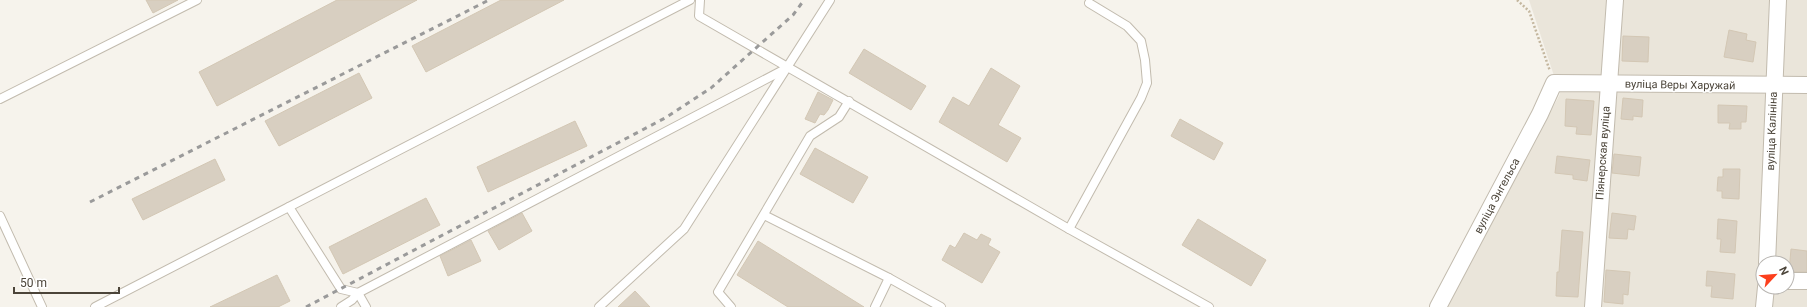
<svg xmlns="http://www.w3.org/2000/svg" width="1807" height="307" font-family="Roboto,sans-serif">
  <rect width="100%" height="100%" fill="#f6f3ec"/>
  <path fill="#eae5da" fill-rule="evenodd" d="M1529 0H1807V307H1447L1560 94ZM1763 263H1787V287H1763Z"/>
  <g fill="#d8cfc1" stroke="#d3c7b4">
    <path d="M146 0H178L153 13Z"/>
    <path d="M337 0H417L217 106 199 72Z"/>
    <path d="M501 0H564L426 72 412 46Z"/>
    <path d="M1729 30 1747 34 1746 40 1756 42 1753 62 1724 57Z"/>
    <path d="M1623 36 1649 37 1648 62 1622 61Z"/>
    <path d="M864 49 926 86 911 110 849 73Z"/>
    <path d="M991 68 1020 86 998 125 1021 138 1007 162 939 122 953 97 969 106Z"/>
    <path d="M359 73 372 98 279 146 265 121Z"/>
    <path d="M818 92 833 100 828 110 824 115 820 114 815 123 805 119Z"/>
    <path d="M1623 98 1643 100 1642 117 1633 116V120L1621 119Z"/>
    <path d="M1566 99 1594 101 1591 135 1576 134 1577 127 1565 126Z"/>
    <path d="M1718 105 1747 106 1746 122H1741V129H1729L1730 123H1718Z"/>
    <path d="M1180 119 1223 143 1214 160 1171 136Z"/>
    <path d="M575 121 587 146 488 192 477 167Z"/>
    <path d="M815 148 868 177 853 203 800 174Z"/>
    <path d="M1614 154 1641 157 1639 176 1612 173Z"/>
    <path d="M1557 156 1590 160 1587 181 1573 179V175L1555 173Z"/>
    <path d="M215 159 225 180 143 220 132 199Z"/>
    <path d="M1723 169H1740L1739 199 1722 198V191H1717L1718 177H1723Z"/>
    <path d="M426 198 440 225 343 274 329 247Z"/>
    <path d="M522 213 532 231 499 250 488 231Z"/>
    <path d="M1612 213 1636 216 1634 230 1628 229 1627 239 1609 238Z"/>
    <path d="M1198 219 1266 260 1251 286 1182 245Z"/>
    <path d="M1718 219 1737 221 1735 253 1720 252 1721 239H1717Z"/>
    <path d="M1562 230 1583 232 1578 297 1556 296 1557 272H1559Z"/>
    <path d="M964 233 977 240 981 234 991 239 988 245 1000 252 982 283 942 260 950 245 955 248Z"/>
    <path d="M471 240 481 261 448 276 440 256Z"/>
    <path d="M758 241 864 307H788L737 275Z"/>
    <path d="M1791 249 1807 251V272H1789Z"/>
    <path d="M1606 270 1630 272 1628 295 1623 294V304L1604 302Z"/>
    <path d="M1707 271 1735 274 1733 299 1711 297 1712 286H1706Z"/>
    <path d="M277 275 290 301 278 307H210Z"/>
    <path d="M635 291 650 307H618Z"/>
  </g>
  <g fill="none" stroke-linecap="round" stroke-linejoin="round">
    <g stroke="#c2bbae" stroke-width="10">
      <g id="service">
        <path d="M700 0 699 16 1069 229"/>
        <path d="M1089 3 1127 26 1141 41 1145 60 1147 83 1141 98 1069 229 1209 307"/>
        <path d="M0 99 197 0"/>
        <path d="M289 207 341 289 358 293 366 307"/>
        <path d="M764 215 889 278 875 307"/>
        <path d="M0 216 42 307"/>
        <path d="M889 278 941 307"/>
        <path d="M95 307 690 0"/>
        <path d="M341 307 352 300 358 293 789 67"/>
        <path d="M599 307 684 229 830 0"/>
        <path d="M731 307 718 292 810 136 839 117 849 101"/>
      </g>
    </g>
    <g stroke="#c2bbae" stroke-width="18">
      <g id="minor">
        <path d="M1767 263 1778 0"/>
        <path d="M1787 281H1807"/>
        <path d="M1438 307 1540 114 1554 83 1807 85"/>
        <path d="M1593 307 1615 0"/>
        <path d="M1764 307 1766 287"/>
      </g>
    </g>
    <path stroke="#c4b79f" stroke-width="2.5" stroke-dasharray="2 2" stroke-linecap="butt" d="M1517 0 1529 11 1550 71"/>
    <use href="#service" stroke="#fff" stroke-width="8"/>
    <use href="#minor" stroke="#fff" stroke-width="16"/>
    <g stroke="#9a9a9a" stroke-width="3" stroke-dasharray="5 5" stroke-linecap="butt">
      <path d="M90 202 489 0"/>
      <path d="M306 307 665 118 711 88 793 15 804 0"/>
    </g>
  </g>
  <g text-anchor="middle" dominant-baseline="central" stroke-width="3" stroke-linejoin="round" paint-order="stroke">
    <g font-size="11" fill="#4b4439" stroke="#fff">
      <text transform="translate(1680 85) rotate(1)">вуліца Веры Харужай</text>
      <text transform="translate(1772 131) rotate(-88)">вуліца Калініна</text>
      <text transform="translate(1603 153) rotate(-86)">Піянерская вуліца</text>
      <text transform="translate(1497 196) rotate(-62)">вуліца Энгельса</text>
    </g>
  </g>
  <g transform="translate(1775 275) rotate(64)"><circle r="19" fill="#ffffff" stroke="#b7b4b0"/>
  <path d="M0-3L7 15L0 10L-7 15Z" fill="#fc3f1d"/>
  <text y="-6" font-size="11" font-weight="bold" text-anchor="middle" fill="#4b4439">N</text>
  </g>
  <path d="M14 287v6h105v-6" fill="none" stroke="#4b4439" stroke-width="2"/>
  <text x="20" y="287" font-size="12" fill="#4b4439" stroke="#ffffff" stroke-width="3" paint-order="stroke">50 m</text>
</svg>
